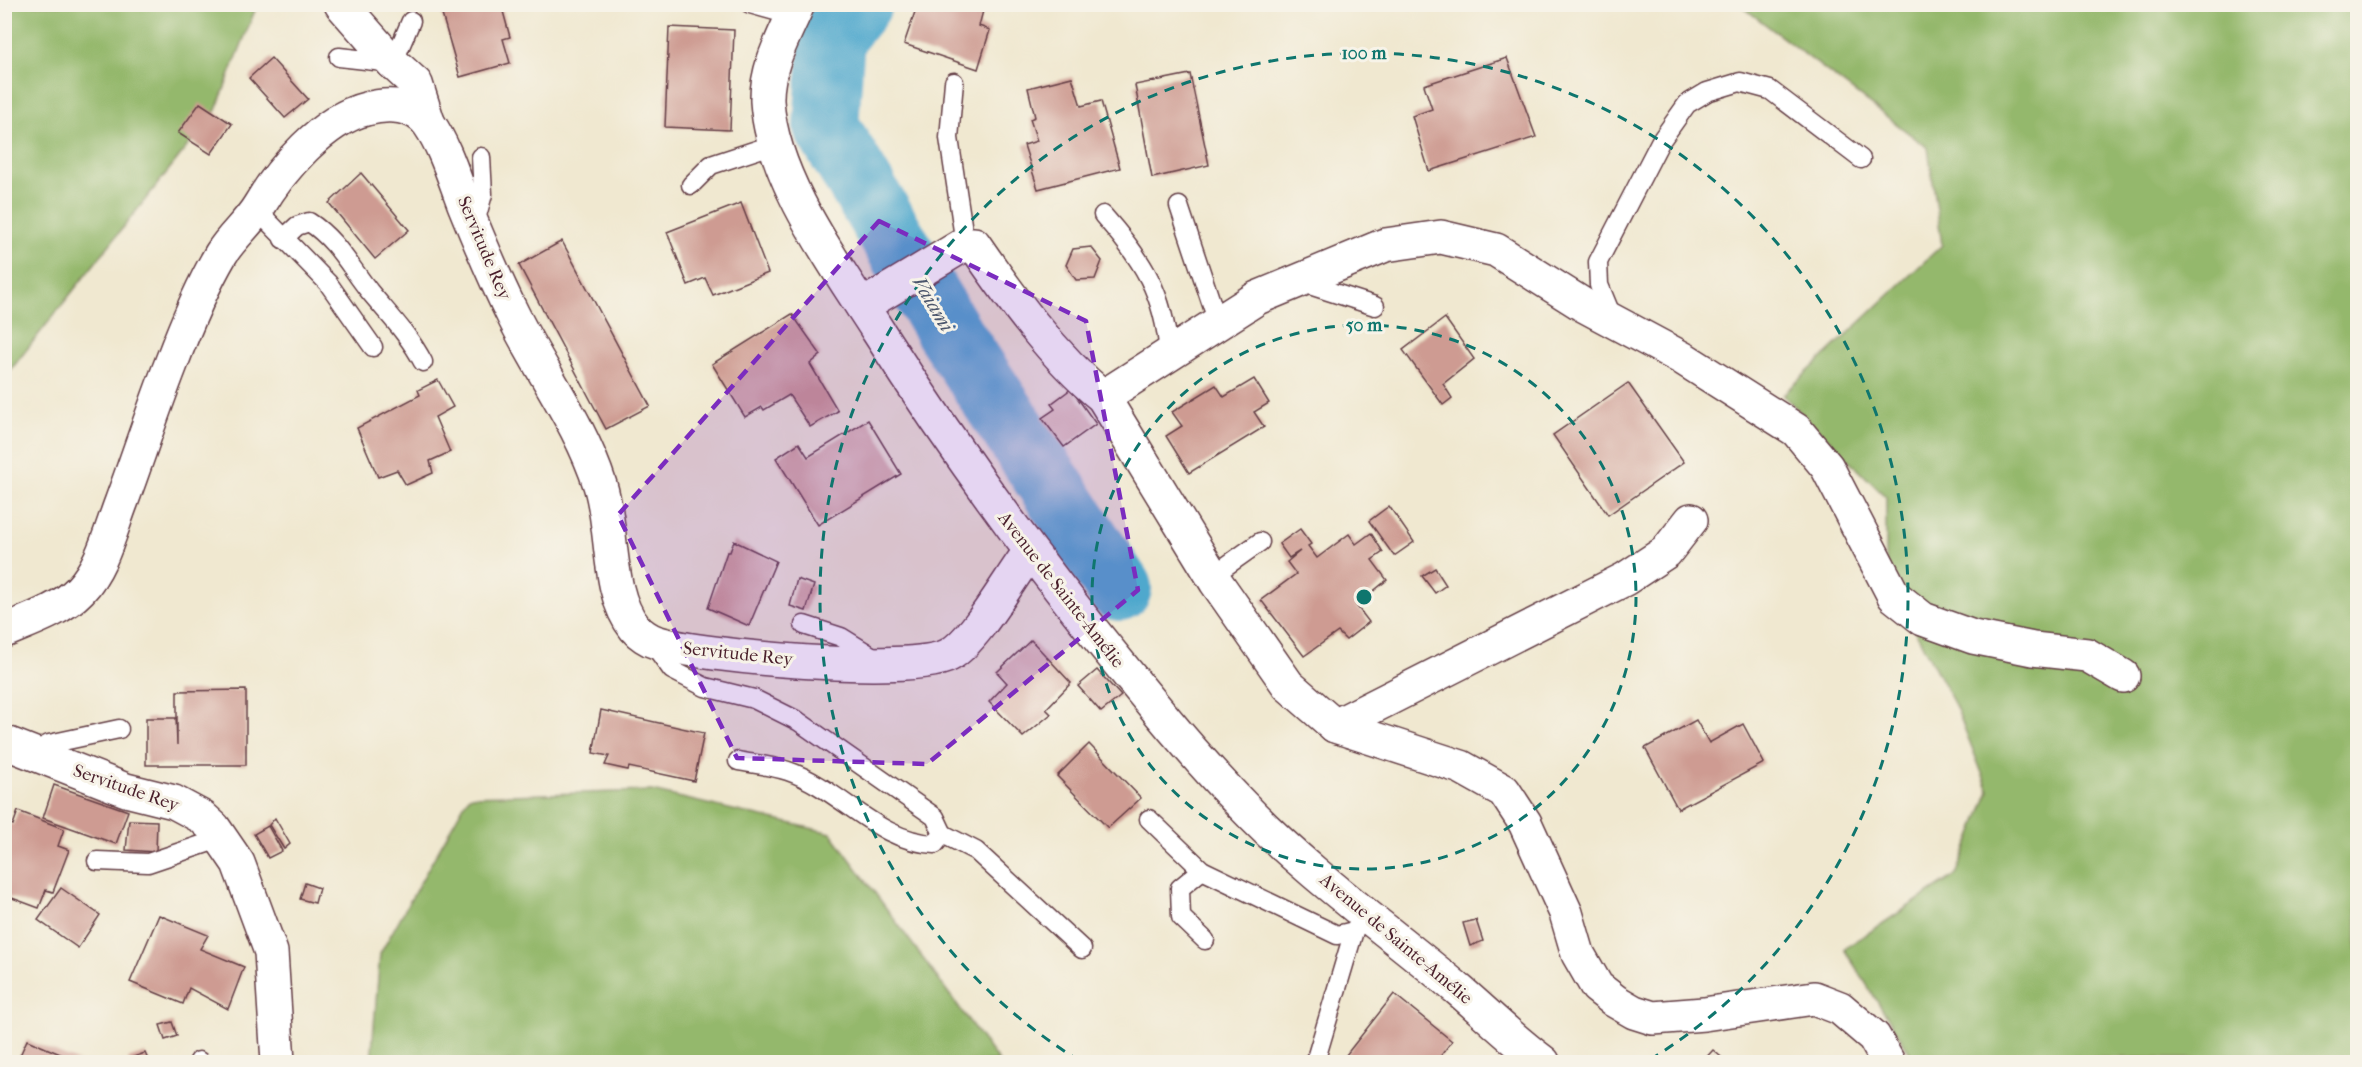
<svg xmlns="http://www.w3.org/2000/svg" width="2362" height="1067" font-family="'IM FELL French Canon',serif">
  <rect width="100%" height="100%" fill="#f7f3e8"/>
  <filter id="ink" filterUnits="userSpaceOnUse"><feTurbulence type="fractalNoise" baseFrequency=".0167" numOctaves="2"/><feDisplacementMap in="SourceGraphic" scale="12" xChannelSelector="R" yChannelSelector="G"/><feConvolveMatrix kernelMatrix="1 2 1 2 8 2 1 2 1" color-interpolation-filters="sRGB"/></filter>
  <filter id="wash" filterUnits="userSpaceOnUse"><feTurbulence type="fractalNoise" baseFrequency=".008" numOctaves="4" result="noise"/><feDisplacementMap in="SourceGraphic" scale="24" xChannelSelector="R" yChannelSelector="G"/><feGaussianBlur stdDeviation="1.35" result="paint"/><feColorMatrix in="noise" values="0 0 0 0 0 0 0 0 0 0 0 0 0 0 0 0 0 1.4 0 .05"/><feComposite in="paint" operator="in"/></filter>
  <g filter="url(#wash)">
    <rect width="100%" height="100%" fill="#f0e8d0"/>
    <g fill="#94b86c" stroke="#6f6c4c" stroke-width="1.5">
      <path d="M5 5H257L216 110 5 377Z"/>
      <path d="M1740 5H2357V1062L2060 1057 2016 1062H1916L1844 949 1956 875 1989 791 1956 707 1886 577V497L1783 395 1942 245 1928 148Z"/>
      <path d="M652 791 831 833 999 1062H371L380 954 469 796Z"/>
    </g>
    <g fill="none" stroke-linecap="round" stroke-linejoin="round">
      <path stroke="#50a8cd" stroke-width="66" d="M859 4 832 37 826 126 949 332 1119 588"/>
    </g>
    <g id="blocks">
      <g fill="#ce9b92">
        <path d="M439 4H501L510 37 503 39 510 63 460 77Z"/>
        <path d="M930 4 984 7 979 26 990 30 978 69 904 44 917 6 928 10Z"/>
        <path d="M669 27 734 30 730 130 665 127Z"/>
        <path d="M271 58 308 99 285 118 249 78Z"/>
        <path d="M1507 58 1536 137 1429 171 1412 116 1432 109 1424 85Z"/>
        <path d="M1190 74 1209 165 1152 178 1135 85Z"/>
        <path d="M1072 77 1081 106 1101 101 1120 168 1038 189 1024 145 1037 141 1030 119 1035 117 1028 88Z"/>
        <path d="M200 103 232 124 211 154 178 133Z"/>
        <path d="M361 173 409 230 375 259 329 203Z"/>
        <path d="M741 203 768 273 713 295 705 278 688 285 667 232Z"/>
        <path d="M562 241 650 406 606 429 519 265Z"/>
        <path d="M1091 247 1102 261 1095 279 1076 280 1066 265 1073 249Z"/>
        <path d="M792 314 821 355 810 364 838 411 810 427 789 395 764 410 762 407 745 417 712 364Z"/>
        <path d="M1445 318 1474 359 1443 384 1452 398 1443 405 1403 350Z"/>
        <path d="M1254 379 1269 403 1254 412 1264 427 1189 473 1166 436 1182 426 1172 412 1216 385 1224 397Z"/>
        <path d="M438 380 453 407 435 417 450 452 430 461 433 473 406 485 397 470 378 477 357 428 420 395 418 390Z"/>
        <path d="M1628 383 1684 462 1608 515 1553 435Z"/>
        <path d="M1071 389 1096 424 1064 447 1042 418 1055 409 1051 404Z"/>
        <path d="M868 420 901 474 818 525 776 458 799 443 808 457Z"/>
        <path d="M1389 506 1414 542 1394 556 1369 521Z"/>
        <path d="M1300 529 1311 544 1308 546 1317 558 1349 534 1356 544 1371 533 1383 552 1372 560 1387 580 1356 605 1369 622 1346 640 1338 632 1304 656 1261 600 1296 574 1287 562 1300 551 1289 558 1279 544Z"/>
        <path d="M734 541 776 561 749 626 708 608 727 552H730Z"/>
        <path d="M1435 568 1446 585 1435 593 1422 576Z"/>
        <path d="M797 579 814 585 806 611 790 606Z"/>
        <path d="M1031 640 1071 683 1046 709 1051 714 1023 737 989 702 1007 683 997 672Z"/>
        <path d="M1097 670 1121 696 1101 712 1078 686Z"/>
        <path d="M246 690V765H146V718H176L177 745V691Z"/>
        <path d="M601 710 704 733 694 781 629 767 628 770 605 765 609 756 593 753Z"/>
        <path d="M1696 720 1709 743 1743 724 1764 763 1678 809 1645 748Z"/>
        <path d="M1089 744 1141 798 1108 828 1057 776Z"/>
        <path d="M54 785 128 811 116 844 43 818Z"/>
        <path d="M18 811 64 829 58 846 69 850 53 892 46 890 39 908 4 895V821L13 825Z"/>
        <path d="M275 818 290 844 284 849 269 825Z"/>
        <path d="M129 820 157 821 156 852 126 850Z"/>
        <path d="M268 826 282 851 268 858 254 834Z"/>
        <path d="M305 883 319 888 315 903 300 899Z"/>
        <path d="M61 888 100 915 78 948 38 920Z"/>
        <path d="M159 915 208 935 200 949 244 967 228 1009 189 988 183 1004 130 982Z"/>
        <path d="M1476 920 1483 941 1470 946 1463 923Z"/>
        <path d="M1394 994 1452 1041 1436 1062H1345L1342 1060Z"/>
        <path d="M172 1022 177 1036 165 1040 160 1025Z"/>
        <path d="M27 1040 79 1062H17Z"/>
        <path d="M1713 1050 1727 1062H1702Z"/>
        <path d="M145 1053 149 1062H129L128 1059Z"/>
      </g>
    </g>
  </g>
  <g filter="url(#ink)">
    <use href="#blocks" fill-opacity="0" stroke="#633d44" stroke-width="1.5"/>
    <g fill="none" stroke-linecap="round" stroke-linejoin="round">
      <g stroke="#633d44" stroke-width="21">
        <g id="lane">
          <path d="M750 4 793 16"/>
          <path d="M339 57 393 63 411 21"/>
          <path d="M954 82 949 138 965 244"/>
          <path d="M691 185 711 165 775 144"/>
          <path d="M1179 206 1218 323"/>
          <path d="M257 210 328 283 373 347"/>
          <path d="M1103 215C1143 260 1164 293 1169 354"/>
          <path d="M469 217 478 212 483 194 481 157"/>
          <path d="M283 239 297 226 309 222C336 239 350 267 370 292 389 315 409 335 423 362"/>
          <path d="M1300 282 1375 306"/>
          <path d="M1613 319 1599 285 1598 262 1660 142 1687 104 1707 92 1740 82 1770 90 1861 159"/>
          <path d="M1212 576 1260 542"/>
          <path d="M804 625 841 637 878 660"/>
          <path d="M651 641 672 670 705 687 754 699 798 721 935 817 943 834 935 844C877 842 841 789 788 771 773 766 754 764 738 761"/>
          <path d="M32 753 49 744 119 729"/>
          <path d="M1149 819 1202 870 1337 935 1354 931"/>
          <path d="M943 834 976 851 1082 949"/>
          <path d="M97 861 148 863 222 838"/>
          <path d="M1202 870 1180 888 1181 917 1205 940"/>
          <path d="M199 1061V1062"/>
          <path d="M1315 1062 1354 931 1359 922"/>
        </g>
      </g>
      <g stroke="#633d44" stroke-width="36">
        <g id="street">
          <path d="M341 4 393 63 416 84 428 122"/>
          <path d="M862 306 965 244H974C1011 298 1052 355 1103 397L1216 582 1288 685 1335 726 1625 579 1666 552 1691 520"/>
          <path d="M1103 397 1257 298 1385 245 1441 237 1496 250 1585 306 1684 359 1796 430 1827 467 1894 596 1923 619 1973 637 2033 649 2087 655 2123 676"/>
          <path d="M4 631C30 620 61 610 80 590 102 567 110 532 121 503 138 457 153 410 171 364 185 327 201 288 221 254 232 236 249 223 259 206 280 170 324 119 366 109 388 103 415 104 429 124 445 147 454 178 464 204 479 241 495 279 513 315 541 372 581 425 600 485 614 528 606 593 635 628 640 634 649 640 656 642 700 657 912 675 949 655 975 641 1010 578 1029 553"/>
          <path d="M1335 726 1461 767 1504 791 1525 823 1566 913 1578 954 1597 987 1615 1001 1634 1012 1653 1018 1704 1014 1814 998 1840 1008 1874 1037 1888 1062"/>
          <path d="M4 742 126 790 174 802 202 817 214 828 238 863 271 952 278 1062"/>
        </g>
      </g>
      <g stroke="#633d44" stroke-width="36">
        <path id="secondary" d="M798 4C785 35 766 66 767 101 772 180 836 265 878 331 952 447 1031 556 1118 662 1158 711 1198 760 1243 806 1309 875 1388 930 1460 991 1488 1015 1514 1041 1543 1062"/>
      </g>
      <use href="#lane" stroke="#fff" stroke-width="18"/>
      <use href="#street" stroke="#fff" stroke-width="33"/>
      <use href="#secondary" stroke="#fff" stroke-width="33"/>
    </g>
  </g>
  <path fill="#7b2cbf" fill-opacity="0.2" stroke="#7b2cbf" stroke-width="4.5" stroke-dasharray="12 8" stroke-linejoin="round" d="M879 221 1086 321 1138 590 927 764 737 758 618 515Z"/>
  <g fill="none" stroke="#0f766e" stroke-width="3" stroke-dasharray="10 8">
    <circle cx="1364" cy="597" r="272"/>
    <path d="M1080 1061A544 544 0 1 1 1648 1061"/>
  </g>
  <g text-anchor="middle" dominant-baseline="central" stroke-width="6" stroke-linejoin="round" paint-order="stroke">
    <g font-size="18" fill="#4a1f2b" stroke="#f7f3e8">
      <text transform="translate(484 248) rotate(67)">Servitude Rey</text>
      <text transform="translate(1061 590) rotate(52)">Avenue de Sainte-Amélie</text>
      <text transform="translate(738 654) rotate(6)">Servitude Rey</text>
      <text transform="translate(126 788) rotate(19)">Servitude Rey</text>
      <text transform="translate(1396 939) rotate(40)">Avenue de Sainte-Amélie</text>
    </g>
    <g font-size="20" font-style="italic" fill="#4c566c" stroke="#f7f3e8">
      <text transform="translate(933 304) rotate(59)">Vaiami</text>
    </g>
  </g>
  <circle cx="1364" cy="597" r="9" fill="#0f766e" stroke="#f7f3e8" stroke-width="3"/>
  <g font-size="18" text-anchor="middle" font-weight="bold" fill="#0f766e" stroke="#f7f3e8" stroke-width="6" stroke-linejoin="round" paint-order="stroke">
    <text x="1364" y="59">100 m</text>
    <text x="1364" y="331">50 m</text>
  </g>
  <rect width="2362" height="1067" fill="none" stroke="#f7f3e8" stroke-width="24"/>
</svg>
